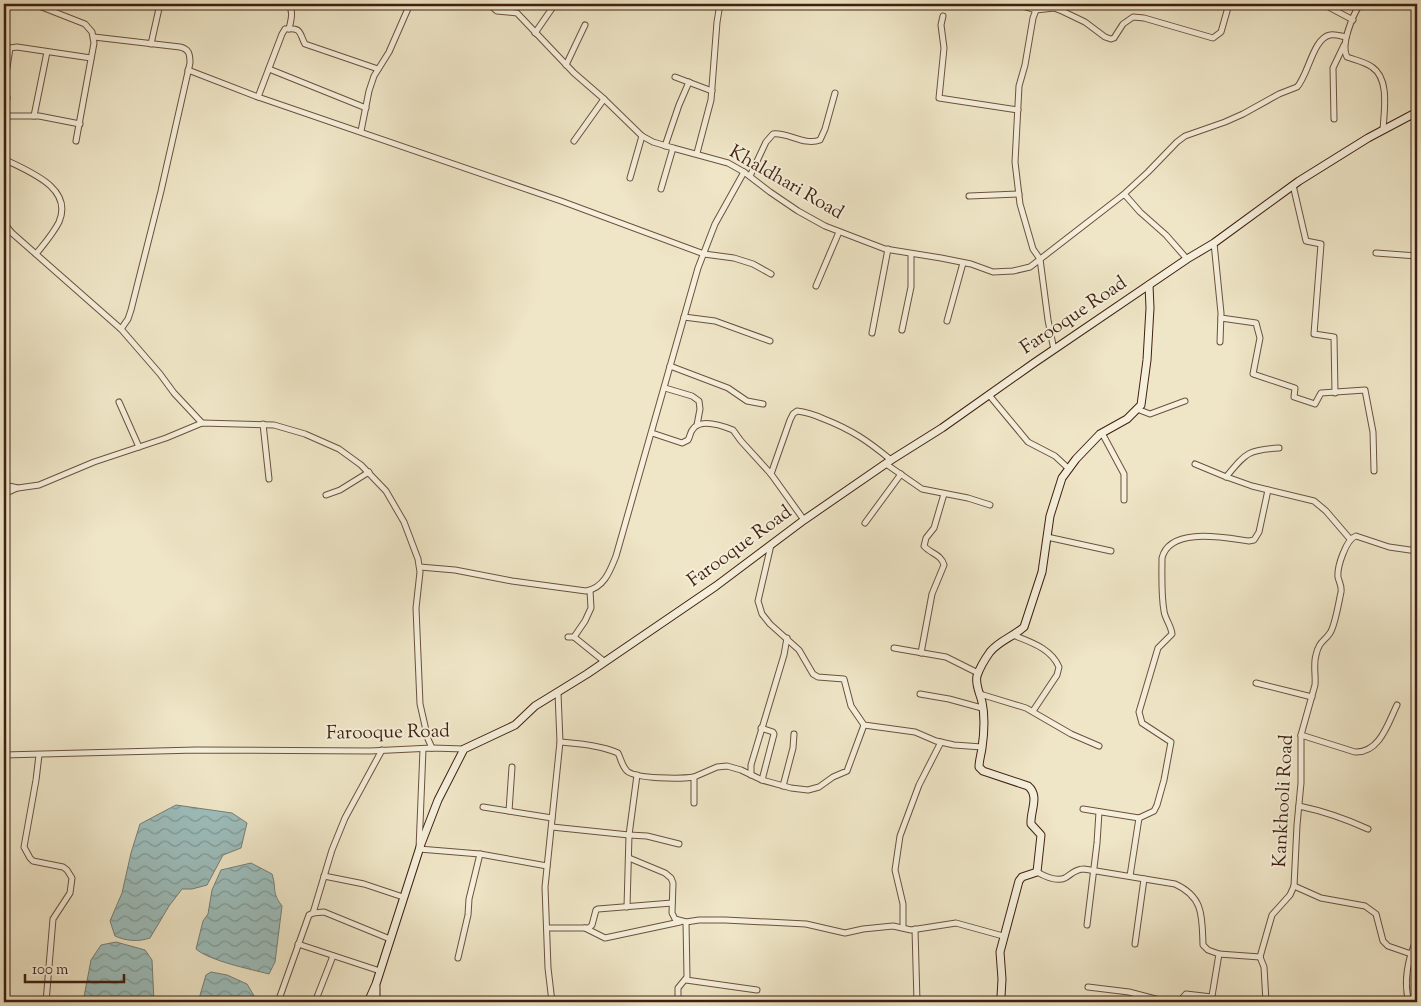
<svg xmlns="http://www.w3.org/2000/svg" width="1421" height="1006" font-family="'Sorts Mill Goudy',serif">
  <defs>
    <pattern id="water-waves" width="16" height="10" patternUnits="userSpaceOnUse" patternTransform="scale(1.25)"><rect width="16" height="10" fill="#9cbebc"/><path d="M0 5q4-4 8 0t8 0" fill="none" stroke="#819a97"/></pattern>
  </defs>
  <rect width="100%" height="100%" fill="#efe6c7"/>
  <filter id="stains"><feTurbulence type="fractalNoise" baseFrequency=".004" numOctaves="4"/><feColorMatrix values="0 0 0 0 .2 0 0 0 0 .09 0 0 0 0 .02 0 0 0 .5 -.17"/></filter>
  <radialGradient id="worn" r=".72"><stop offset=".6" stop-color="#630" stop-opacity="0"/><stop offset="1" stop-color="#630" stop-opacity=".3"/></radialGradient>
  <g fill="url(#water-waves)" stroke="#777e77">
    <path d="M176 805 232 813 247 823 241 848 223 855 207 885 192 889H182L169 906 150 938C138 942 126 941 115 936L110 921 122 893 131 853 140 824Z"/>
    <path d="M251 863 272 874C277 889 271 892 282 906L275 962 269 974C250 969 210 961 196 949L203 921 208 914 212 890 221 870Z"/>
    <path d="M116 942 145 950 152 960 154 1002H83L91 960 101 945Z"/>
    <path d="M211 972 227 975 247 984 256 999 255 1002H198L206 975Z"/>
  </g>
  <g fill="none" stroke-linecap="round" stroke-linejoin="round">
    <g stroke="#6b513e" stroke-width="7">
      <g id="street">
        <path d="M34 4 85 24 92 32 94 43 76 141"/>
        <path d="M288 4C294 11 291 20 289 29"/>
        <path d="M489 4 497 11 517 13 574 73 604 99 642 136 653 142 673 148 728 163 744 172 770 192 798 211 825 226 885 249 941 258 971 264 993 272 1013 271 1030 267 1123 195 1126 196 1140 212 1166 235 1187 259"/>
        <path d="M1016 4 1036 10 1054 8 1062 11 1085 22 1105 37 1111 39 1114 38 1123 24 1133 17 1144 18 1213 38 1221 32 1229 4"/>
        <path d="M1323 4 1353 20"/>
        <path d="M1360 4C1353 15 1340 45 1347 57 1355 60 1365 62 1372 67 1390 79 1384 111 1383 130"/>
        <path d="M350 6V4"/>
        <path d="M1036 10 1033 18 1025 65 1019 86 1015 162 1020 204 1033 249 1040 259 1048 320 1054 350"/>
        <path d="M508 11 509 4"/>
        <path d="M943 16 941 25 944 48 939 98 1018 110"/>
        <path d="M535 33 555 4"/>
        <path d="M94 37 180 47C189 49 190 54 190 63L161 191 131 310 128 319 121 329"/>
        <path d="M151 44 160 4"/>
        <path d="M566 65 585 25"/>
        <path d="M269 69 366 108"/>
        <path d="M188 70 258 97 561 201 704 254 734 258 753 264 771 274"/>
        <path d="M675 77 712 91"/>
        <path d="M258 97 282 34 285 29C302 27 299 33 305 44L378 69"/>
        <path d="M4 115 7 98 5 85 6 74 10 48 17 47 91 58"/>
        <path d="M4 116H39L80 124"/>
        <path d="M34 116 47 52"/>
        <path d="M1334 119 1333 68 1344 45"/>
        <path d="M361 131 369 91 374 76 389 52 410 4"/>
        <path d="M574 141 604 99"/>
        <path d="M665 146 679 105 689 82"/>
        <path d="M697 153 711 100 717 22 720 4"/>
        <path d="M4 159C27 171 74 187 59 222 53 234 44 244 36 254"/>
        <path d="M750 176 766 142 773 134C788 132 804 146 820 140L825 129 835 93"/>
        <path d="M630 178 642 136"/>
        <path d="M1293 185 1306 241 1321 244 1314 334 1334 337 1335 393"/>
        <path d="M661 189 673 148"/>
        <path d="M1123 195 1148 172 1177 142 1185 136 1225 122 1243 114 1279 94 1297 87C1308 76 1313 38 1330 35 1335 34 1341 36 1346 37"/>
        <path d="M969 196 1019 194"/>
        <path d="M4 223 12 233 121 329 160 374 174 393 202 423"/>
        <path d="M1214 243 1221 313 1220 342"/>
        <path d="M1376 253 1417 256"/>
        <path d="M816 286 839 232"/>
        <path d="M684 317 715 321 770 341"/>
        <path d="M1221 318 1256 323 1260 338 1253 374 1295 388 1294 397 1315 404 1321 393 1365 390 1373 432 1374 471"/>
        <path d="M947 321 963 263"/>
        <path d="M902 330 911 287V254"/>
        <path d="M872 333 888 249"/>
        <path d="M670 366 728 388 747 401 763 404"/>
        <path d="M665 388 692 396 699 401 700 409 697 425"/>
        <path d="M989 395 1028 442 1055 456 1069 469"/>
        <path d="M119 402 139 447"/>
        <path d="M1137 409 1150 414 1185 401"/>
        <path d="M263 424 269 479"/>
        <path d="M652 433 682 443 688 440C690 437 690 432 693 429 701 418 723 426 733 430L741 441 771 474 804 520"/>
        <path d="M1102 433 1124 474V500"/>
        <path d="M886 464 922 489 968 498 990 505"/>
        <path d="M1195 464 1224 476 1252 486 1314 501 1326 511 1350 539"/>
        <path d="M771 474 790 420 793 414 797 411C807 412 815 415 824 419 852 430 868 441 891 460"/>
        <path d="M1226 477C1246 453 1247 450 1279 448"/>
        <path d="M4 485 18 488 39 485 94 462 166 438 202 423 274 425 305 434 339 449 361 465 386 491 404 522 418 559 420 572 416 608 420 704 428 739 432 748"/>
        <path d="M4 494 17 488"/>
        <path d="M326 495 340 490 369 472"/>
        <path d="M865 523 901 474"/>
        <path d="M1047 537 1111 551"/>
        <path d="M771 545 758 601 762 614 770 624 799 650 813 674 818 677 844 679 851 706 864 725 915 732 936 741 954 745 982 747"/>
        <path d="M420 567 455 570 512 581 586 591C604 588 610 571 616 556L698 268 715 224 744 172"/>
        <path d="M1013 635C1030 642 1051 648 1059 667L1057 675 1033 711"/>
        <path d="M568 637H574L605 662"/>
        <path d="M574 637 585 621 591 608 590 591"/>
        <path d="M894 648 946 657 978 673"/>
        <path d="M921 653 932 594 944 565C941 554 931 554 924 546L926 538 934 528 944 494"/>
        <path d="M1256 683 1312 697"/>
        <path d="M920 694 949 699 982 708"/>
        <path d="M980 694 1026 708 1071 734 1099 746"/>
        <path d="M761 728 773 732 774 734 762 780"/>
        <path d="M1301 735 1355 752C1380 753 1388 723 1397 705"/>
        <path d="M560 742C579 744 600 745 618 753 621 759 622 766 627 771 636 779 681 779 694 777V803"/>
        <path d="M423 749 419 849 480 854 547 866"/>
        <path d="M4 755 196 750 370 751 432 748 464 749"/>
        <path d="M39 755 36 780 24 847 30 858 33 861 63 867 67 870 72 878 70 893 53 919 46 1002"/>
        <path d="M751 775V765L784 655 787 638"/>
        <path d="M694 777 717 767 727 766 741 770 762 780 791 788 808 790 819 787 833 777 847 771 864 725"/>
        <path d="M783 786 793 748 794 734"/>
        <path d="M1299 806C1323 811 1346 819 1368 829"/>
        <path d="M483 807 552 818"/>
        <path d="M1083 809 1139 818 1154 811 1157 805 1164 780 1171 742 1142 723 1139 712 1158 648 1172 634C1171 625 1165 619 1164 611 1161 594 1162 575 1162 558 1170 526 1226 538 1249 541L1254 540 1259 532 1268 490"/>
        <path d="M509 811 512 767"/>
        <path d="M552 827 629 835 647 836 679 844"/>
        <path d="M629 858 665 873 671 878 673 883 672 913 675 919 686 922 699 920H725L806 924 845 933 863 929 893 926 911 930 956 923 1003 936"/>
        <path d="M1037 872C1044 876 1056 882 1065 878 1072 874 1075 869 1084 869L1175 884C1204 897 1202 917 1203 945L1208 950 1219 954 1211 1002"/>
        <path d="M324 876 364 884 403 897"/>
        <path d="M1130 876 1139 818"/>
        <path d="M1294 886 1321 898 1365 906 1376 914 1383 941 1388 946 1411 954"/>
        <path d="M627 907 629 835 637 775"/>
        <path d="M313 913 332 850 345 818 382 750"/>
        <path d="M1087 925 1097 843 1099 812"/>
        <path d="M903 927V904L895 870 900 836 919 785 941 742"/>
        <path d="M547 928H589L592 925 596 910 598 909 672 903"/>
        <path d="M585 928 605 938 680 922"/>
        <path d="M915 929 917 1002"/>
        <path d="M298 944 380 971"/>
        <path d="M1135 944 1144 879"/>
        <path d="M1219 954 1260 957"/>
        <path d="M1260 957 1272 915 1290 895 1294 886 1297 825 1301 783V735L1315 685C1316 675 1313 665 1316 655 1319 641 1324 642 1330 633 1335 626 1339 601 1341 592 1342 586 1339 582 1338 577 1337 567 1346 539 1356 536L1389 547 1417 551"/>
        <path d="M1260 957 1264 967 1266 1002"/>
        <path d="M458 958 468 915 469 899 480 854"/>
        <path d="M686 980 757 990"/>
        <path d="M1088 987 1129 992 1167 1002"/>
        <path d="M278 1002 309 915 313 913 324 912 390 939"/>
        <path d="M315 1002 333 956"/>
        <path d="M552 1002 548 968 545 887 560 742 558 693"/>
        <path d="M678 1002V988L687 977 686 922"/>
        <path d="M1179 1002 1186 994 1212 997"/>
        <path d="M1409 1002C1403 983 1408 957 1417 939"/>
      </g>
    </g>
    <g stroke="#3f1f10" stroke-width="9">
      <g id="secondary">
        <path d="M368 1002 376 984 421 844 438 800 464 749 515 725 535 706 587 674 716 586 804 520 891 460 942 428 1034 363 1187 259 1214 243 1299 181 1368 138 1417 112"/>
        <path d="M376 1002V987"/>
        <path d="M1003 1002 1001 997 1002 979 1000 952 1019 881 1022 877 1037 872 1041 835 1031 824C1030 811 1040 796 1028 786L983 771 979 767C979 761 981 755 982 748 984 734 985 716 982 702 980 693 975 685 977 676 980 667 985 659 990 652 1000 640 1013 637 1024 627L1042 572 1050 516 1062 478 1076 459 1100 434 1127 419 1141 405 1147 360 1150 308 1149 285"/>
      </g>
    </g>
    <use href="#street" stroke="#f5efdb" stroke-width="5"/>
    <use href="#secondary" stroke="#f5efdb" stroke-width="7"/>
  </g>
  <g text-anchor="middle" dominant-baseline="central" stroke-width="4" stroke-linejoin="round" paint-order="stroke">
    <g font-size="19" fill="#3f1f10" stroke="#f5efdb">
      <text transform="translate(786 183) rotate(30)">Khaldhari Road</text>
      <text transform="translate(1074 316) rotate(-34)">Farooque Road</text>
      <text transform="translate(740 547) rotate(-36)">Farooque Road</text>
      <text transform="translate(388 733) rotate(-1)">Farooque Road</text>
      <text transform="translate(1284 801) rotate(-87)">Kankhooli Road</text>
    </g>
  </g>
  <rect width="1421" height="1006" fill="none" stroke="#efe6c7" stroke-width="20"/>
  <rect x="5" y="5" width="1411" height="996" fill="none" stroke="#3f1f10" stroke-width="2.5"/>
  <rect x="10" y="10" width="1401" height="986" fill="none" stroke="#3f1f10"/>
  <path d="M25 974v8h99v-8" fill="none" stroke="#3f1f10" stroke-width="2.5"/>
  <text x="32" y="974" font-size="15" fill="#3f1f10" stroke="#f5efdb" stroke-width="4" paint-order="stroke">100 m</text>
  <rect width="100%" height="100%" filter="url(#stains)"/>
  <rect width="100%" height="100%" fill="url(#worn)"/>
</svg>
